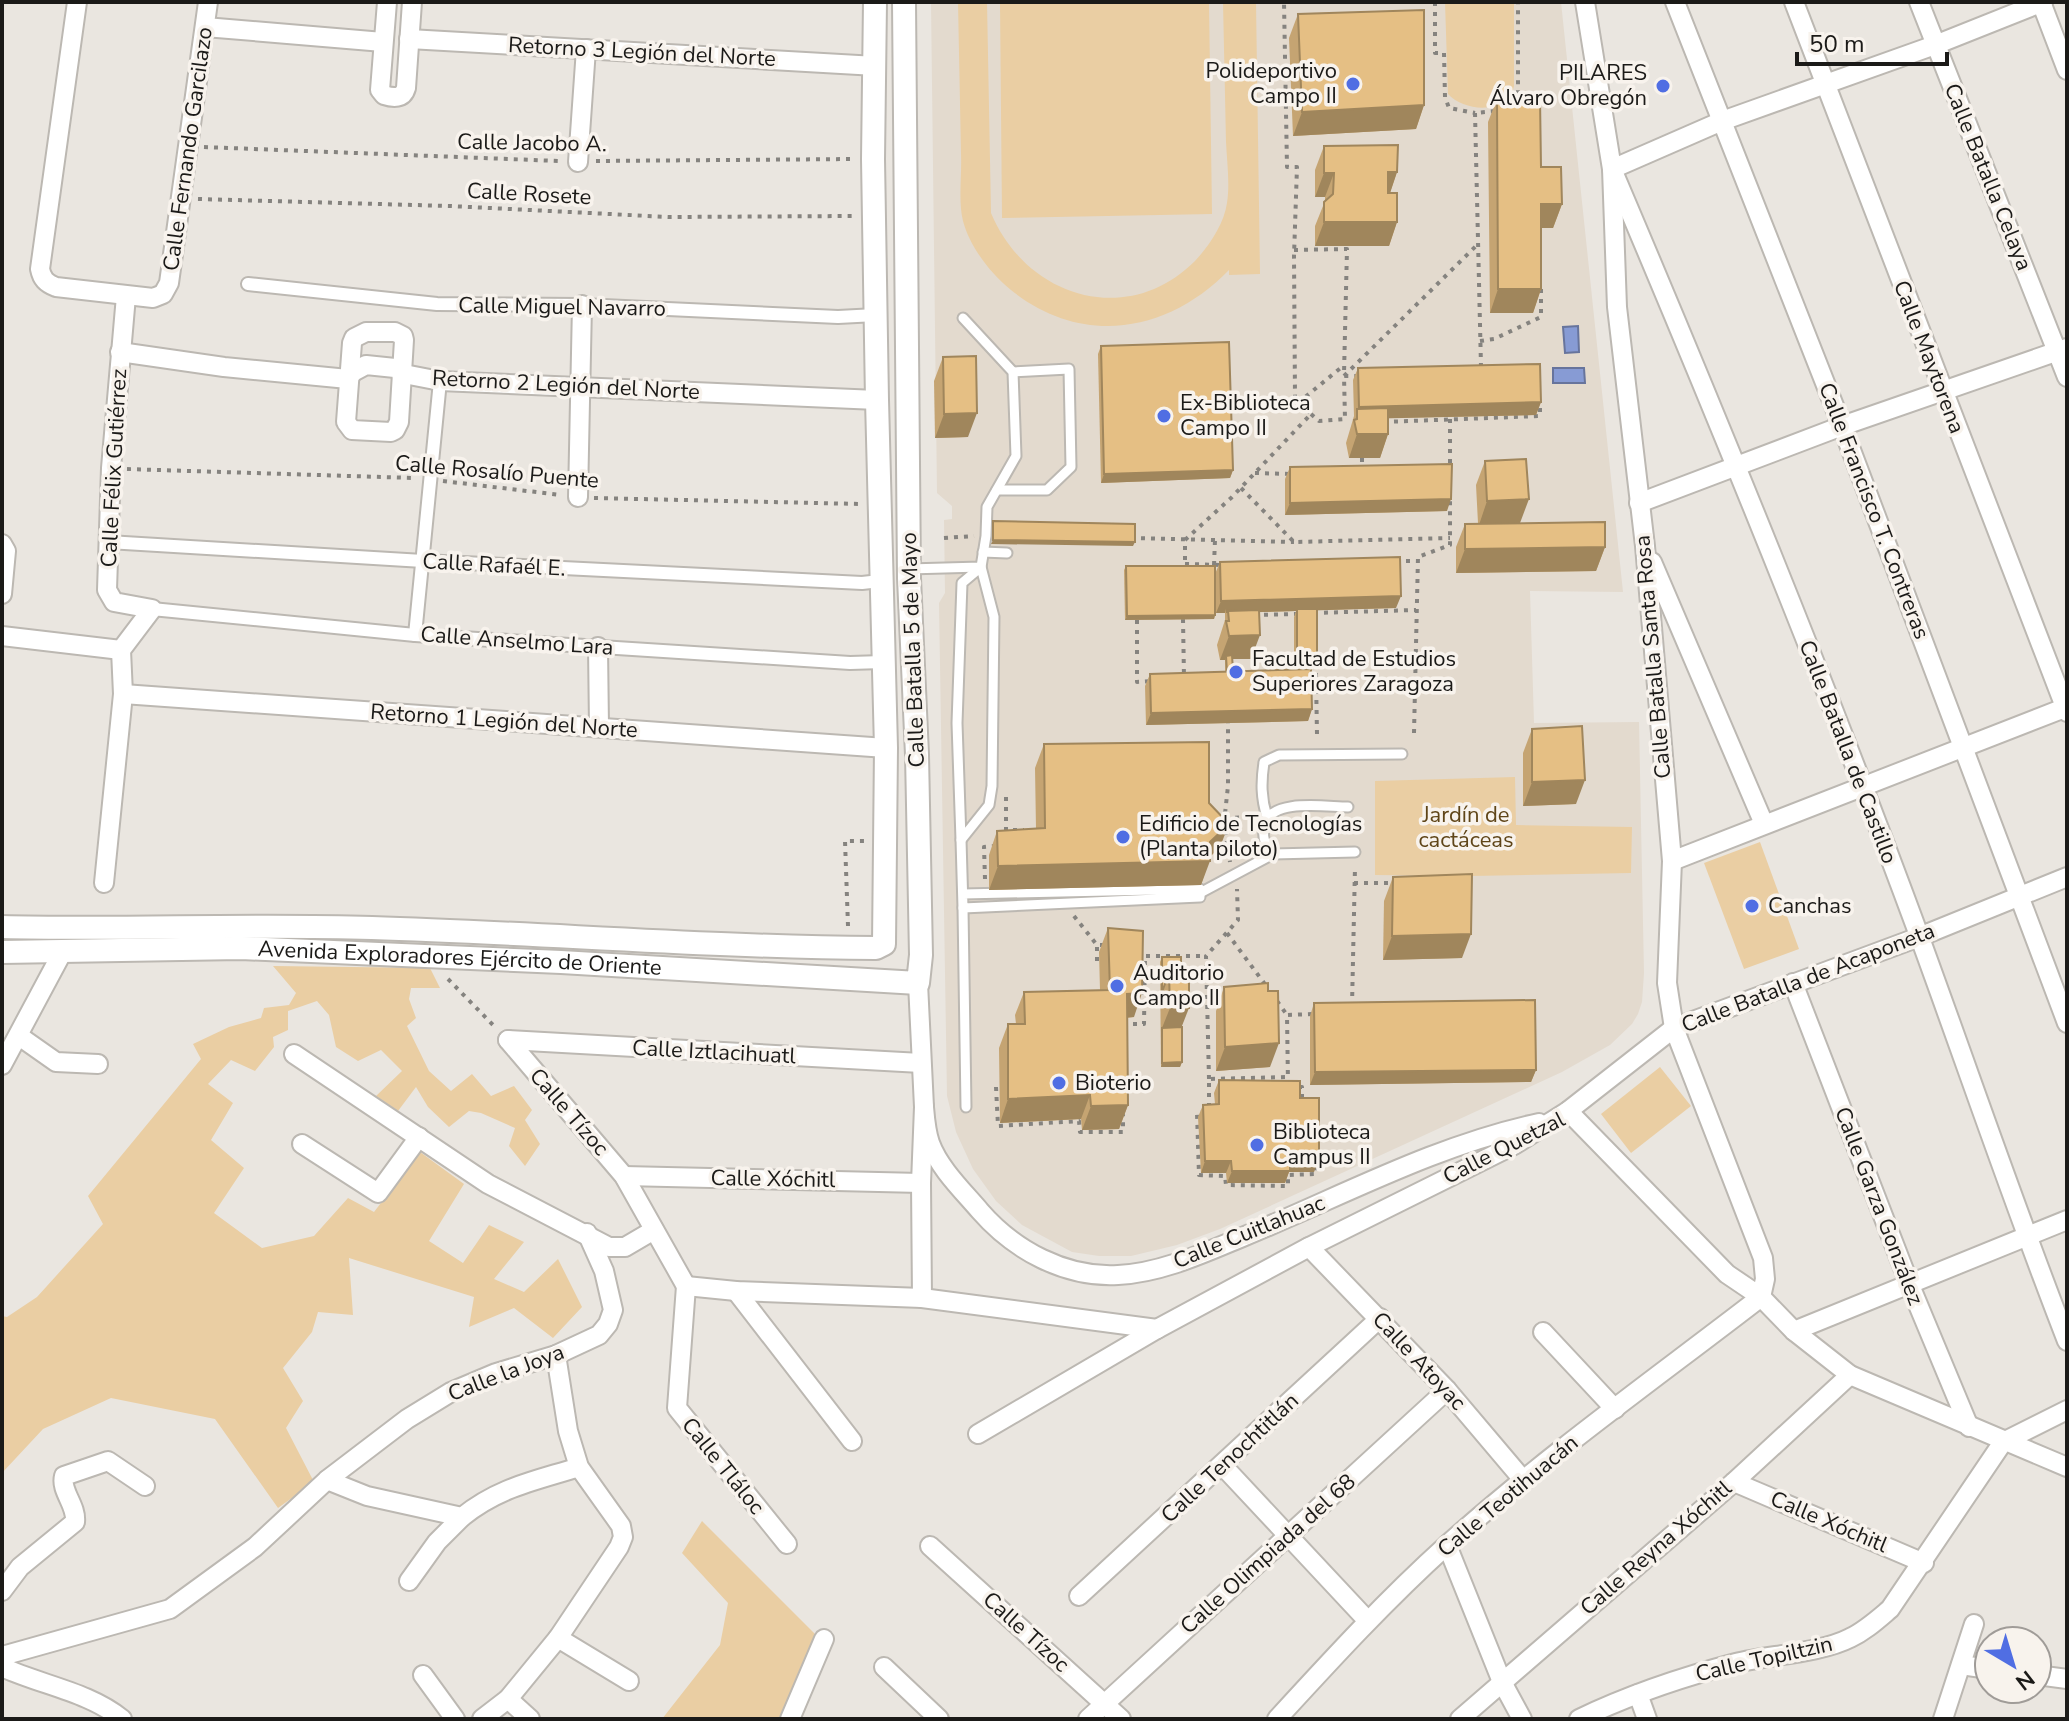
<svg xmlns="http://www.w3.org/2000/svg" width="2069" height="1721" font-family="'Nunito Sans',sans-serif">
  <rect width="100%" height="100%" fill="#eae6e0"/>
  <path fill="#e3dace" d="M931 2H1561L1623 592 1530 591 1534 723 1639 722 1644 973 1642 1002 1638 1014 1632 1024 1610 1045 1562 1072 1220 1229 1177 1245 1131 1256H1099L1072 1252 1022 1225 996 1201 973 1169 956 1132 947 1096 939 603 945 593 944 520 952 519V506L937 493Z"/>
  <g fill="#eacea3">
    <path d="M958 2H987L991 213C1026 297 1127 329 1195 261 1209 246 1224 224 1227 203 1230 184 1227 162 1226 142 1225 95 1224 49 1223 2H1256L1260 274 1229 275V270C1168 333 1082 347 1011 290 990 273 970 247 963 221 958 201 962 175 961 154 960 103 959 53 958 2Z"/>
    <path d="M1000 2H1209L1212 214 1002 218Z"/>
    <path d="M1445 2H1514V86C1508 115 1464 112 1448 94Z"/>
    <path d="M1515 777 1516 825 1632 827 1631 873 1470 876 1375 875V781Z"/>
    <path d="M1760 842 1799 949 1744 969 1704 863Z"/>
    <path d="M273 966 430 968 440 988H411L409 999 416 1018 407 1026 429 1071 451 1091 472 1074 491 1096 514 1086 532 1110 525 1120 540 1144 525 1166 509 1146 515 1128 481 1113 469 1111 449 1127 428 1107 416 1087 398 1111 376 1096 402 1071 381 1050 358 1061 336 1047 329 1015 317 1001 288 1011V1030L273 1037 274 1047 255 1071 231 1060 208 1084 233 1103 211 1140 244 1168 214 1213 262 1248 314 1236 348 1198 374 1212 420 1152 464 1184 429 1241 463 1263 489 1225 524 1242 494 1279 524 1292 558 1259 582 1307 553 1338 514 1308 469 1327 474 1297 349 1258 353 1315 318 1312 312 1332 283 1368 303 1401 286 1428 314 1482 278 1508 215 1419 111 1398 43 1429 2 1473V1316L7 1317 37 1297 103 1224 88 1196 201 1059 193 1044 229 1027 261 1018 264 1008 289 1005 296 993Z"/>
    <path d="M1660 1067 1691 1106 1631 1153 1601 1114Z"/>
    <path d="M702 1521 819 1638 786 1719H662L720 1645 728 1603 682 1553Z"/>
  </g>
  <g fill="#879bd4" stroke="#67749c" stroke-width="2">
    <path d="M1578 326 1579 352 1565 353 1563 327Z"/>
    <path d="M1553 368H1584L1585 383H1553Z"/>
  </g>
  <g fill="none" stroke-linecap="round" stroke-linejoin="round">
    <g stroke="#bcb8b2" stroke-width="13">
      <g id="service">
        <path d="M997 490H1047L1071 467 1069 369 1013 372"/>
        <path d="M983 552 1007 553"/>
        <path d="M981 567 994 617 992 786 989 805 961 840 957 723 962 583Z"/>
        <path d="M908 569 981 567 986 536 987 507 1016 456 1013 372 963 318"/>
        <path d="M1267 817C1261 798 1261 782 1264 762L1279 755 1402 754"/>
        <path d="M961 840 963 908 1200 897V889L963 894"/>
        <path d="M1273 854C1265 845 1261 836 1265 824 1272 798 1326 807 1348 807"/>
        <path d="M1200 893 1273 854 1355 852"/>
        <path d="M963 908 966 1107"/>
      </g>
    </g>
    <g stroke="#bcb8b2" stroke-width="16">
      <g id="pedestrian">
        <path d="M248 284 437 304 582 305 838 317 876 315"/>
        <path d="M108 542 423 561 862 583 880 581"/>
        <path d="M152 609 415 635 850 663 883 662"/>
        <path d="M415 635 440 381"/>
      </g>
    </g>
    <g stroke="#bcb8b2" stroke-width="22">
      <g id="minor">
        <path d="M77 2 40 269C42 279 46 283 56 287L153 298 163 294 169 283 208 2"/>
        <path d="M387 2 380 90 384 95C393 98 403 99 406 88L412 2"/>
        <path d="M1675 2 1842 426 2067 1023"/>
        <path d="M1794 2 2067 712"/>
        <path d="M1919 2 2067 377"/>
        <path d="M2041 2 2067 70"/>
        <path d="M2043 2 1935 45 1722 121 1612 169C1720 423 1824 678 1920 938 1969 1072 2015 1208 2067 1341"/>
        <path d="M205 27 383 42"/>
        <path d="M409 39 876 66"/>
        <path d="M578 162 586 49"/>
        <path d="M366 332H395L403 336 404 340 399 422 395 430 391 432 352 430 346 422 352 343 354 338Z"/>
        <path d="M120 352 224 367 348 379 353 372 366 365 395 368 404 374 440 381 877 400"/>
        <path d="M578 497 582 305"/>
        <path d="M1639 503 1842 426 2067 348"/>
        <path d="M2 544 6 551 2 594"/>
        <path d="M1652 562 1764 824"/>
        <path d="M2 636 121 650"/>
        <path d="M598 647 599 727"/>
        <path d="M123 694 886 748"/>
        <path d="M1672 861 2067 707"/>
        <path d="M104 883 123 694 121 650 152 609 114 602 107 590 111 468 126 296"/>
        <path d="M918 983 924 1107 921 1183 922 1298"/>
        <path d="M1793 983 1909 1283 1969 1427"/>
        <path d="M19 1036 56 1062 98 1064"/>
        <path d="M508 1040 921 1063"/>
        <path d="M508 1040 624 1176 686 1286"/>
        <path d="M294 1054 488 1184 609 1247H625L654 1230"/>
        <path d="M2 1065 63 951"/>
        <path d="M924 1107C925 1119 926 1132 930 1143 939 1168 963 1191 980 1211 1014 1250 1065 1278 1118 1275 1162 1273 1206 1252 1245 1236 1342 1196 1436 1145 1539 1123"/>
        <path d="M1568 1111 1727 1274 1761 1297 1794 1331 1850 1375 2067 1467"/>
        <path d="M302 1144 378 1193 419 1137"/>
        <path d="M624 1176 921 1183"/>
        <path d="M1309 1247 1447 1390 1524 1481"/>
        <path d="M686 1286 736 1291 922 1298 1157 1329"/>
        <path d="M686 1286 677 1408 787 1544"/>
        <path d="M736 1291 852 1441"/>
        <path d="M1794 1331 2067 1220"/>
        <path d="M1543 1332 1615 1409"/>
        <path d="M978 1434 1157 1329 1309 1247 1514 1145 1568 1111 1674 1028 1919 937 2067 877"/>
        <path d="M1223 1466 1367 1620"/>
        <path d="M327 1480 367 1496 462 1517C499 1487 535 1481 579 1467"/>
        <path d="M1734 1482 1924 1563"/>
        <path d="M1447 1545 1502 1682 1522 1719"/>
        <path d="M930 1546 1121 1719"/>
        <path d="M409 1581 437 1542 462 1517"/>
        <path d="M2 1591 20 1567 75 1522C77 1505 60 1491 64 1476L108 1461 145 1486"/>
        <path d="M1079 1596 1380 1318"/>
        <path d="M558 1638 629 1681"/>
        <path d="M2 1656 170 1609 255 1547 327 1480 407 1419 451 1392 496 1373 556 1355 599 1335 608 1324 613 1310 604 1271 587 1233"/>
        <path d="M1961 1665 1989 1669"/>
        <path d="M2 1667C41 1685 89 1692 122 1719"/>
        <path d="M884 1667 939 1719"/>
        <path d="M423 1675 455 1719"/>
        <path d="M2037 1675 2067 1679"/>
        <path d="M1638 1694 1647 1719"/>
        <path d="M508 1699 530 1719"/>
        <path d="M482 1719 508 1699 558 1638 619 1547 623 1537 621 1526 579 1467 568 1431 556 1355"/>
        <path d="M790 1719 824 1639"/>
        <path d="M1088 1719 1447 1390"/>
        <path d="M1277 1719C1332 1659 1386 1600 1447 1545 1546 1456 1656 1378 1761 1297L1765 1279 1763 1258 1674 1028 1667 983 1672 861 1645 546 1617 307 1612 169 1585 2"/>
        <path d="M1460 1719 1734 1482 1850 1375"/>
        <path d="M1579 1719C1629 1695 1682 1677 1736 1663 1769 1655 1821 1653 1850 1638 1865 1631 1877 1620 1890 1609L2003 1442 2067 1410"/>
        <path d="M1943 1719 1974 1624"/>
      </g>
    </g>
    <g stroke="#bcb8b2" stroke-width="26">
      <g id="tertiary">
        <path d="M2 927C125 930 249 924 372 928 540 933 708 947 876 948L884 944 886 748 877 400 873 159 875 2"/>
        <path id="s1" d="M2 952 241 948 561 962 918 983 921 955 917 755 909 578 904 2"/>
      </g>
    </g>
    <g stroke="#85837f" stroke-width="4" stroke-dasharray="4 6" stroke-linecap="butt">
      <path d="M1435 2V53H1444L1445 97 1449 108 1475 113"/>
      <path d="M1513 103 1518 93V2"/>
      <path d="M204 147 559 161"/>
      <path d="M596 161 855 159"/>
      <path d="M198 199 450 206 669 217 853 216"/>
      <path d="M1294 250 1347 249 1344 374"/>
      <path d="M1480 341 1494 339 1541 317V289"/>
      <path d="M1481 367 1475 113 1496 111"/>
      <path d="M1344 376 1476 246"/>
      <path d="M1298 403 1343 366"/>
      <path d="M1311 414 1319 421 1345 419 1344 376H1359"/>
      <path d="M1450 419V469"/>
      <path d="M1384 422 1540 416V401"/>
      <path d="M127 469 414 478"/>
      <path d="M1255 473 1292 474"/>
      <path d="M443 481 561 495"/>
      <path d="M1241 488 1294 542 1450 538"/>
      <path d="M594 498 861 504"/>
      <path d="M944 538 974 536"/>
      <path d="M1131 538 1294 542"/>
      <path d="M1396 561H1418"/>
      <path d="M1185 564 1223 565"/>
      <path d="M1214 565 1215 540"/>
      <path d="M1185 570V540L1231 498 1311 414 1295 397 1294 256 1297 167H1287L1284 2"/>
      <path d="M1314 613 1416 610"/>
      <path d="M1254 615 1297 614"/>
      <path d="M1183 619 1184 678"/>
      <path d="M1137 620V682L1152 681"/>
      <path d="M1309 677H1316L1317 734"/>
      <path d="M1316 677V659"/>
      <path d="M1414 733 1418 557 1450 545V501"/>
      <path d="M1006 797V830H1024"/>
      <path d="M1225 818 1252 817"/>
      <path d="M1224 823 1228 786V720"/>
      <path d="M1225 831 1230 862"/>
      <path d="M985 879 984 847 995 846"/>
      <path d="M1354 883H1396"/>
      <path d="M1074 916 1097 945H1107"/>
      <path d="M848 926 845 841H864"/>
      <path d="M1227 933 1267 987"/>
      <path d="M1097 961V945"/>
      <path d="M448 979 495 1027"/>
      <path d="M1277 1001 1287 1015"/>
      <path d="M1352 1006 1355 867"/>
      <path d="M1123 1024H1144L1145 956H1206"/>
      <path d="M1209 1079 1206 956 1238 920 1237 889"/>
      <path d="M1288 1084 1287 1015 1313 1014"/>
      <path d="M996 1087 998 1126 1079 1121 1080 1132H1123V1113"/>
      <path d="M1299 1087H1302V1102"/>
      <path d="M1209 1107V1079L1288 1077"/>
      <path d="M1205 1112 1197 1113 1199 1175 1225 1176 1226 1185 1288 1186V1175L1316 1174V1165"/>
    </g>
    <use href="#service" stroke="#fff" stroke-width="9"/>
    <use href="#pedestrian" stroke="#fff" stroke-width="12"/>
    <use href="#minor" stroke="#fff" stroke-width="18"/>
    <use href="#tertiary" stroke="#fff" stroke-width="22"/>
    <path stroke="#85837f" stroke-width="4" stroke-dasharray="4 6" stroke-linecap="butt" d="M1362 458V470"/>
  </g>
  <g fill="#c5a472" fill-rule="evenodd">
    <path d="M1298 14 1424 105 1416 129 1293 136 1289 38Z"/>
    <path d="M1497 99 1541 167 1562 204 1553 228H1541V289L1533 313H1490L1488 122Z"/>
    <path d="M1324 146 1397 172 1390 193 1397 222 1389 246H1315V226L1325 201V197H1315V170Z"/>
    <path d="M1101 346 1233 470 1230 478 1101 483 1098 354Z"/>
    <path d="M943 357 968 437 935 438 934 381Z"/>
    <path d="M1358 368 1541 402 1536 415 1388 418V434L1380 458H1349L1346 443 1354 416 1353 380Z"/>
    <path d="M1485 461 1520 523 1605 547 1596 571 1456 573V547L1465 524 1478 523 1476 485Z"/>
    <path d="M1290 467 1447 511 1285 515V479Z"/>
    <path d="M1220 562 1396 608 1317 610V661L1314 669H1308L1312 709 1308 721 1146 725 1145 686 1150 674 1225 672V660H1220L1217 645 1225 620V613H1216L1215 574ZM1296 611 1294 617V670L1233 671 1232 659H1251L1259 612Z"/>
    <path d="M1126 566 1215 615 1214 619 1125 620 1124 570Z"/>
    <path d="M1532 729 1576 804 1523 806V753Z"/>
    <path d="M1044 744 1209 803 1220 847 1210 857 1201 885 989 890V855L997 831 1036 829 1035 768Z"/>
    <path d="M1393 877 1462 958 1383 960 1384 901Z"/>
    <path d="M1108 928 1134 1017 1127 1018 1128 1105 1119 1129 1082 1130 1081 1119 1000 1123 999 1048 1008 1024H1016L1015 1015 1024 992 1100 990 1099 952Z"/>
    <path d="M1162 957H1181L1182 1062 1180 1067H1161L1160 962Z"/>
    <path d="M1224 987 1270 1067 1216 1071V1011Z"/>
    <path d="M1314 1003 1536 1070 1531 1082 1310 1085V1016Z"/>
    <path d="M1219 1080 1300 1098 1314 1172H1289L1285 1183H1227L1226 1173H1201L1198 1117 1203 1105 1215 1104 1214 1093Z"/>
  </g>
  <g fill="#a0865c">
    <path d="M1424 105 1416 129 1293 136 1302 112Z"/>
    <path d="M1388 172H1397L1389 196Z"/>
    <path d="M1324 173H1334L1325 197H1315Z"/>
    <path d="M1541 204H1562L1553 228H1532Z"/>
    <path d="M1324 222H1397L1389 246H1315Z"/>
    <path d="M1498 289H1541L1533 313H1490Z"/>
    <path d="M1541 402 1536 415 1357 419V413L1359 407Z"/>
    <path d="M977 413 968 437 935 438 944 414Z"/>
    <path d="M1357 434H1388L1380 458H1349Z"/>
    <path d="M1233 470 1230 478 1101 483 1104 474Z"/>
    <path d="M1451 499 1447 511 1285 515 1290 503Z"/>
    <path d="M1529 499 1520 523 1479 525 1487 501Z"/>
    <path d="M993 540 1135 542 1133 546 991 544Z"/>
    <path d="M1605 547 1596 571 1456 573 1465 549Z"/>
    <path d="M1401 596 1396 608 1226 613V609L1225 613H1216L1221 601Z"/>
    <path d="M1215 615 1214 619 1125 620 1127 616Z"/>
    <path d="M1260 635 1251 659H1226V656L1225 660H1220L1229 636Z"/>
    <path d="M1317 661 1314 669 1294 670 1297 662Z"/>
    <path d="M1312 709 1308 721 1146 725 1151 713Z"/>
    <path d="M1585 780 1576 804 1523 806 1532 782Z"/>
    <path d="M1229 824 1220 847 1205 861H1210L1201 885 989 890 998 866 1210 842Z"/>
    <path d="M1471 934 1462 958 1383 960 1392 936Z"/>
    <path d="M1142 993 1134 1017 1118 1018 1127 994Z"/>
    <path d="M1170 1008H1189L1180 1031 1162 1028Z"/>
    <path d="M1279 1043 1270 1067 1216 1071 1225 1047Z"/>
    <path d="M1182 1062 1180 1067H1161L1162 1063Z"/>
    <path d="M1536 1070 1531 1082 1310 1085 1315 1072Z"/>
    <path d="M1090 1095 1081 1119 1000 1123 1008 1099Z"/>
    <path d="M1128 1105 1119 1129 1082 1130 1091 1106Z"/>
    <path d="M1290 1160H1319L1314 1172H1289L1285 1183H1227L1232 1171Z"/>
    <path d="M1205 1161H1231L1226 1173H1201Z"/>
  </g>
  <g fill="#e5bf84" stroke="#a0865c" stroke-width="2">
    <path d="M1424 10V105L1302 112 1298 14Z"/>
    <path d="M1540 98 1541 167H1561L1562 204H1541V289H1498L1497 99Z"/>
    <path d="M1398 145 1397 172H1388V193H1397V222H1324V202L1333 194 1334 173H1324V146Z"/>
    <path d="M1229 342 1233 470 1104 474 1101 346Z"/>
    <path d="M976 356 977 413 944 414 943 357Z"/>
    <path d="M1540 364 1541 402 1359 407 1358 368Z"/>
    <path d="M1388 408V434H1357L1354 420 1357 419V409Z"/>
    <path d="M1526 459 1529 499 1487 501 1485 461Z"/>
    <path d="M1452 464 1451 499 1290 503V467Z"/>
    <path d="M993 521 1135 524V542L993 540Z"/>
    <path d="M1605 522V547L1465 549V524Z"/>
    <path d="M1400 557 1401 596 1221 601 1220 562Z"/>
    <path d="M1126 566H1215V615L1127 616Z"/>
    <path d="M1297 609H1317V661L1297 662Z"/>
    <path d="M1259 610 1260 635 1229 636 1226 621H1229L1228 611Z"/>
    <path d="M1232 655 1233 671 1227 672 1226 656Z"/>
    <path d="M1311 669 1312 709 1151 713 1150 674Z"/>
    <path d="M1582 726 1585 780 1532 782V729Z"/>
    <path d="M1209 742V803L1229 824 1210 842V861L998 866 997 831 1045 828 1044 744Z"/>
    <path d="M1472 874 1471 934 1392 936 1393 877Z"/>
    <path d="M1108 928 1143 931 1142 993 1127 994 1128 1105 1091 1106 1090 1095 1008 1099V1024H1025L1024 992 1110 990Z"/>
    <path d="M1162 957H1181V973H1169L1162 992Z"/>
    <path d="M1169 973H1189V1008H1170Z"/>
    <path d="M1268 983V991H1278L1279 1043 1225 1047 1224 987Z"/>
    <path d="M1535 1000 1536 1070 1315 1072 1314 1003Z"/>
    <path d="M1182 1027V1062L1162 1063V1028Z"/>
    <path d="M1219 1080 1300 1081V1098H1319V1160H1290V1171H1232L1231 1161H1205L1203 1105 1219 1104Z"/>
  </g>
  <g fill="#506ee3" stroke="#f8f3ed" stroke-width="3">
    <circle cx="1353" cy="84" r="8"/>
    <circle cx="1663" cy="86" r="8"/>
    <circle cx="1164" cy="416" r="8"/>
    <circle cx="1236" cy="672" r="8"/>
    <circle cx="1123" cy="837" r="8"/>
    <circle cx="1752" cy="906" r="8"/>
    <circle cx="1117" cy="986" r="8"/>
    <circle cx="1059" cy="1083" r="8"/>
    <circle cx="1257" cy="1145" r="8"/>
  </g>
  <g text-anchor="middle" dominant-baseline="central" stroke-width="7" stroke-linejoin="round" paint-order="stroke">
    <g font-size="22" fill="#1b1a18" stroke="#f8f3ed">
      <text transform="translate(642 52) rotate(3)">Retorno 3 Legión del Norte</text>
      <text transform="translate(532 143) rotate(1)">Calle Jacobo A.</text>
      <text transform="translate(188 149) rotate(-82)">Calle Fernando Garcilazo</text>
      <text transform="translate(1988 177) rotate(68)">Calle Batalla Celaya</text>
      <text transform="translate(529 194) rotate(3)">Calle Rosete</text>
      <text transform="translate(562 307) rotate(1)">Calle Miguel Navarro</text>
      <text transform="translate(1929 357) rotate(69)">Calle Maytorena</text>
      <text transform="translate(566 385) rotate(3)">Retorno 2 Legión del Norte</text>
      <text transform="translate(114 468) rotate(-87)">Calle Félix Gutiérrez</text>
      <text transform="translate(497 472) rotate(5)">Calle Rosalío Puente</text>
      <text transform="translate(1874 511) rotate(69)">Calle Francisco T. Contreras</text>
      <text transform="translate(494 565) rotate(3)">Calle Rafaél E.</text>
      <text transform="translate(517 641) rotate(4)">Calle Anselmo Lara</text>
      <text transform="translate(913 650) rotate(-92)">Calle Batalla 5 de Mayo</text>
      <text transform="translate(1653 657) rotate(-95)">Calle Batalla Santa Rosa</text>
      <text transform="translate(504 721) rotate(4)">Retorno 1 Legión del Norte</text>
      <text transform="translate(1848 752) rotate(69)">Calle Batalla de Castillo</text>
      <text stroke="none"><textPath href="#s1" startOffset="458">Avenida Exploradores Ejército de Oriente</textPath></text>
      <text transform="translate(1808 978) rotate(-21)">Calle Batalla de Acaponeta</text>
      <text transform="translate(714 1052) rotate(3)">Calle Iztlacihuatl</text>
      <text transform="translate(569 1112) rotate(49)">Calle Tízoc</text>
      <text transform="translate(1504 1148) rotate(-27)">Calle Quetzal</text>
      <text transform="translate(773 1179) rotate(1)">Calle Xóchitl</text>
      <text transform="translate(1879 1206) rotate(69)">Calle Garza González</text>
      <text transform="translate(1249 1232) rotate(-22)">Calle Cuitlahuac</text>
      <text transform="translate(1419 1361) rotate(47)">Calle Atoyac</text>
      <text transform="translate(506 1373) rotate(-21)">Calle la Joya</text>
      <text transform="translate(1230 1458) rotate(-43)">Calle Tenochtitlán</text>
      <text transform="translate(723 1466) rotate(51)">Calle Tláloc</text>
      <text transform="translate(1508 1496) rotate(-40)">Calle Teotihuacán</text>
      <text transform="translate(1829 1522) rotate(23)">Calle Xóchitl</text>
      <text transform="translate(1656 1548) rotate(-41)">Calle Reyna Xóchitl</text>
      <text transform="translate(1268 1554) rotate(-42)">Calle Olimpiada del 68</text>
      <text transform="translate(1026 1632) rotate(42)">Calle Tízoc</text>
      <text transform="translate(1764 1659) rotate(-13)">Calle Topiltzin</text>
    </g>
    <g font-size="22" fill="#1b1a18" stroke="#f8f3ed" text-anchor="start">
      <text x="1337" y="71" text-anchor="end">Polideportivo<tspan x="1337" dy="25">Campo II</tspan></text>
      <text x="1647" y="73" text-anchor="end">PILARES<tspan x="1647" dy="25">Álvaro Obregón</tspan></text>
      <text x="1180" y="403">Ex-Biblioteca<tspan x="1180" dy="25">Campo II</tspan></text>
      <text x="1252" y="659">Facultad de Estudios<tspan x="1252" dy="25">Superiores Zaragoza</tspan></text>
      <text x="1139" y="824">Edificio de Tecnologías<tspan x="1139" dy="25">(Planta piloto)</tspan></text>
      <text x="1768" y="906">Canchas</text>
      <text x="1133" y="973">Auditorio<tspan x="1133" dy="25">Campo II</tspan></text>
      <text x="1075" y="1083">Bioterio</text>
      <text x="1273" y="1132">Biblioteca<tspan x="1273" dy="25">Campus II</tspan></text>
    </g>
    <g font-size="22" fill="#5f4518" stroke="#f8f3ed">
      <text x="1466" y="815">Jardín de<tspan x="1466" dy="25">cactáceas</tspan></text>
    </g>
  </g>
  <rect width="2069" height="1721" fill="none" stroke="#1b1a18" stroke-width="8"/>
  <g transform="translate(2013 1665) rotate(142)"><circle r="38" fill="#f8f3ed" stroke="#a09c98" stroke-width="2"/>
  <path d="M0-6L14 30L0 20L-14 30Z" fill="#506ee3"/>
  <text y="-12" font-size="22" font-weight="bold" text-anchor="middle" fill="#1b1a18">N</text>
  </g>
  <path d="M1797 52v12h150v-12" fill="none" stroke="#1b1a18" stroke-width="4"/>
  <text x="1809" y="52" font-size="24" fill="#1b1a18" stroke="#f8f3ed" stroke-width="6" paint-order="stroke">50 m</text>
</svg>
